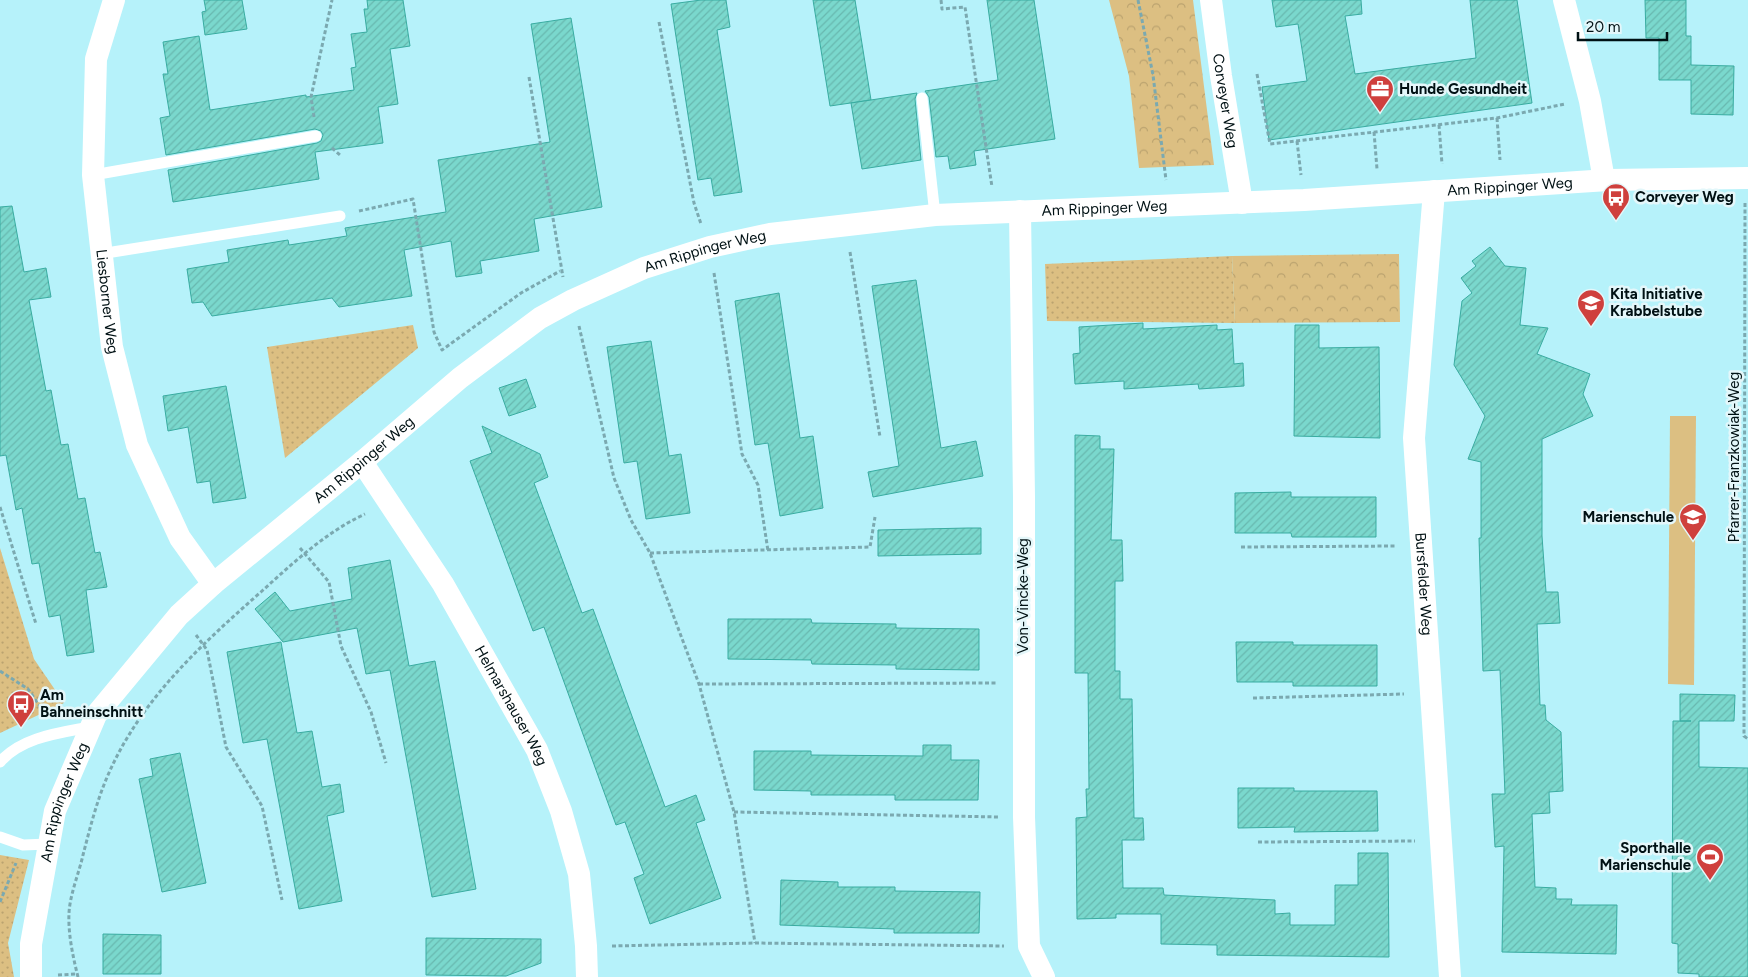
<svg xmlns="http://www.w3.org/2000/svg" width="1748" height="977" font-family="Figtree,sans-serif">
  <defs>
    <pattern id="grass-dots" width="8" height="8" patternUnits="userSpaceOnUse" patternTransform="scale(1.25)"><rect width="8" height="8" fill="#dcbf82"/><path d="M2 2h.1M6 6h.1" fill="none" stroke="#bba36f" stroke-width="1.8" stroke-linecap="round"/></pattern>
    <pattern id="park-crowns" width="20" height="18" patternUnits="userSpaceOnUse" patternTransform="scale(1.25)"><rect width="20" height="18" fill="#dcbf82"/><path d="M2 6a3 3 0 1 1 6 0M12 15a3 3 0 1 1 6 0" fill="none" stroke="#bba36f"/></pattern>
    <pattern id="building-hatch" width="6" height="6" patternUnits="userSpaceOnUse" patternTransform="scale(1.25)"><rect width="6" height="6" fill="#7ad8cd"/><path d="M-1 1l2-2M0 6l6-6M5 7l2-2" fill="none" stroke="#68b8af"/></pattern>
  </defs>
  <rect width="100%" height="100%" fill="#b6f2fa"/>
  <g fill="url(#grass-dots)">
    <path d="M1232 256 1235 323 1047 321 1045 264Z"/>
    <path d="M413 325 418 348 285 458 267 347Z"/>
    <path d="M0 548 34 659 64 703 0 733Z"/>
    <path d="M0 855 29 860 8 943 14 977H0Z"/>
  </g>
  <g fill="url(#park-crowns)">
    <path d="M1109 0H1193L1214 165 1139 168 1129 76Z"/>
    <path d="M1399 254 1400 322 1235 323 1232 256Z"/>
  </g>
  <path fill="#dcbf82" d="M1670 416H1696L1694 685 1668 684Z"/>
  <g fill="url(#building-hatch)" stroke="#39aca1">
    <path d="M204 0H242L247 29 205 35 202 12 206 11Z"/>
    <path d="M367 0H403L410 46 390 49 398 104 378 107 383 143 315 152 319 179 173 202 168 170 317 143 321 141 323 135 321 131 315 129 166 155 160 118 170 116 163 74H168L163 42 199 36 210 110 306 95V97L354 90 351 68 356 67 351 34 367 32 364 9H368Z"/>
    <path d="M701 0H726L730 27 717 30 742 192 714 196 711 178 698 180 671 4Z"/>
    <path d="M813 0H855L871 100 830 106Z"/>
    <path d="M987 0H1034L1055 139 974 151 976 165 950 169 948 156 936 157 929 97 925 91 998 80Z"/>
    <path d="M1272 0H1361L1362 14 1345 16 1355 74 1476 58 1470 0H1517L1532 103 1269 140 1262 87 1307 81 1298 24 1276 27Z"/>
    <path d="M1645 0H1686V36H1691V65L1734 66 1733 115 1691 114V80H1659V38H1646Z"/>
    <path d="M571 18 602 207 534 219 539 251 480 261 482 273 456 277 451 241 404 250 412 296 339 307 332 298 212 316 203 302 192 303 187 269 229 262 227 250 288 240 289 245 347 236 345 228 446 212 438 160 550 142 531 24Z"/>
    <path d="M917 93 915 99 921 160 862 169 851 103Z"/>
    <path d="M12 206 24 272 46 268 51 297 29 300 46 391 51 390 61 445 68 444 78 499 85 498 95 553 100 552 107 587 86 590 94 652 67 656 60 615 49 617 39 563 32 564 22 508 16 510 6 455 0 456V207Z"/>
    <path d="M1490 247 1505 266 1526 268 1520 325 1548 328 1537 354 1590 374 1583 394 1593 416 1542 439V536L1546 592H1558L1560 623 1537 624 1540 705H1545L1546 720 1561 732 1563 791 1549 792 1550 813 1532 814 1535 887 1556 888V899H1572L1571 905H1617L1616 954 1502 952 1504 846 1495 847 1492 794H1505L1500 670 1483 671 1479 538H1481V462L1468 459 1485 416 1454 365 1462 301 1472 293 1461 278 1476 266 1472 261Z"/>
    <path d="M916 280 941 448 976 441 983 476 873 497 868 472 899 466 872 286Z"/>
    <path d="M779 293 800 438 813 436 823 508 780 516 768 443 755 445 735 301Z"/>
    <path d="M1143 323V329L1217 325V330L1232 329 1234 364 1243 363 1244 386 1199 389 1198 384 1124 389V381L1075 384 1073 354 1080 353 1079 327Z"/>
    <path d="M1295 325H1319V348L1379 347 1380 438 1294 436Z"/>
    <path d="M651 341 669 456 681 454 690 513 646 519 637 461 624 463 607 347Z"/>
    <path d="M526 379 536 407 509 416 499 388Z"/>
    <path d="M226 386 246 498 213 503 210 481 197 483 188 427 168 431 163 396Z"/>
    <path d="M482 426 540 454 548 477 534 483 582 613 593 609 665 807 696 795 705 820 696 823 721 898 650 924 634 878 644 874 625 822 616 825 544 627 533 631 470 461 492 453Z"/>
    <path d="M1075 435 1100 436V449H1114L1111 540H1122L1123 581H1115V671H1120V699H1132L1134 818H1143L1144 840H1122L1123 888H1163L1164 895 1275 900V914L1290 913V925H1335V885H1358V853H1388L1389 957 1217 955V945L1161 944V914H1116V918L1077 919 1076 818 1087 817 1086 789H1089L1088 673H1075Z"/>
    <path d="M1291 492V497H1376V537H1292L1291 533H1235V493Z"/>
    <path d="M968 528H981V554L878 556V530Z"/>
    <path d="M390 560 409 666 435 661 476 889 432 897 390 670 366 674 357 628 283 642 255 609 275 592 290 611 352 599 348 568Z"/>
    <path d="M728 619H811L812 623 896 624V628L979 629V670L896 669V665L812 664 811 660 728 659Z"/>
    <path d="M281 642 297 733 312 731 322 787 340 784 344 812 327 816 342 901 299 909 267 739 243 743 227 652Z"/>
    <path d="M1236 642H1293V645H1377V686H1293V682H1237Z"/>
    <path d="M1680 694 1735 695 1734 721H1699V767L1748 768V977H1699V974L1678 973V944L1672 943 1673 721H1691H1680Z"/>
    <path d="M923 745H951V760H979L978 800H895V795H811V791L754 790V751H811V755L923 756Z"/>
    <path d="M180 753 206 883 162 892 139 779 153 776 150 759Z"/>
    <path d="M1238 788H1294V791H1377L1378 831 1294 832 1295 827 1238 828Z"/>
    <path d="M781 880 838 882V887H895V891L980 892 979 933H894V929L780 925Z"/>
    <path d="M103 934 161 935V974H103Z"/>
    <path d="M426 938 541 939V963L506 976 426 975Z"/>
  </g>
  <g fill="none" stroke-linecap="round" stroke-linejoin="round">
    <g stroke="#7ba9b0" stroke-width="3" stroke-dasharray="4 2.5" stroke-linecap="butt">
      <path d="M941 0 942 9 965 7 992 187"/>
      <path d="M1138 0 1153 75 1166 180"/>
      <path d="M659 22 694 203 701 224"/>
      <path d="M1257 74 1270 144 1497 118 1565 104"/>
      <path d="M529 77 563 277"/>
      <path d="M314 117 311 97 332 0"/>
      <path d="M1497 118 1500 160"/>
      <path d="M1439 125 1442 164"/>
      <path d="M1374 132 1377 169"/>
      <path d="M1297 141 1301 175"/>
      <path d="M332 148 340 155"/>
      <path d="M1745 203 1744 736 1748 739"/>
      <path d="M359 211 413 199 434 332 442 350 521 293 560 271"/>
      <path d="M850 252 880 437"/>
      <path d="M714 273 742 454 758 485 768 551"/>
      <path d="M579 326 614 478 631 520 650 553 699 684 734 812 755 943"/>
      <path d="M0 507 36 624"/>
      <path d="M1241 547 1395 546"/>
      <path d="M300 548 329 582 341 646 371 712 386 763"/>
      <path d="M650 553 870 547 875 517"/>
      <path d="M196 635 207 650 226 747 262 806 282 900"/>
      <path d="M0 671 28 689 46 715"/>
      <path d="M699 684 997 683"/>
      <path d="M1253 698 1404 694"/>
      <path d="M734 812 999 817"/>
      <path d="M1258 842 1415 841"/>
      <path d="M0 902 16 863"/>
      <path d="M612 946 755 943 1004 946"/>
      <path d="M58 975 77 974"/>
      <path d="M78 977C73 957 68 934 69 913 70 894 79 873 83 855 90 828 97 800 108 775 141 699 201 645 262 591 293 563 326 532 365 514"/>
    </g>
    <g stroke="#fff" stroke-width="11">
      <path d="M922 98 935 215"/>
      <path d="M93 175 316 136"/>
      <path d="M100 254 340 216"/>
      <path d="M0 762C22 737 59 733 90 727"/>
      <path d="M0 837 23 845 49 844"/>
    </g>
    <g stroke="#fff" stroke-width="22">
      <path id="s1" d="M114 0 96 59 93 175 112 347 137 445 180 538 213 584"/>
      <path id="s2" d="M1211 0 1221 76 1242 203"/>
      <path d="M1564 0 1590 101 1604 180"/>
      <path id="s3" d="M1434 191 1414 438 1450 977"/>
      <path d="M1020 211 1024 497V817L1029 946 1044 977"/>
      <path id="s4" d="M362 462 443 584 537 750 561 811 579 874 586 946 587 977"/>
      <path id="s5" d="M31 977V944L55 811 96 715 179 615 213 584 362 462 460 378 540 318 573 300 644 268 710 247 770 234 935 215 1304 200 1608 180 1748 178"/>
    </g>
  </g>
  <defs>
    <g id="office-pin" transform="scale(1.4375)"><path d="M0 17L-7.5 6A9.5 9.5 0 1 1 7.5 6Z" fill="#cf403d" stroke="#e4f7fa"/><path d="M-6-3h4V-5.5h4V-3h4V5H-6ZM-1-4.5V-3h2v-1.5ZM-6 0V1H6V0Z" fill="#fff"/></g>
    <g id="bus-pin" transform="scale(1.4375)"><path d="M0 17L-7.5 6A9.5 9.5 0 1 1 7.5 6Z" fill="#cf403d" stroke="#e4f7fa"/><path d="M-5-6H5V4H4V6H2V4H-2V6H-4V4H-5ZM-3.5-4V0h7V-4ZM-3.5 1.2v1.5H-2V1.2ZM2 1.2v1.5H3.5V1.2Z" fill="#fff"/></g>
    <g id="school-pin" transform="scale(1.4375)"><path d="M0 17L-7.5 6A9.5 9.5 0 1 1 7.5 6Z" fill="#cf403d" stroke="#e4f7fa"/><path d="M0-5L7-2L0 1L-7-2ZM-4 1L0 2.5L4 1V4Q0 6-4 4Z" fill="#fff"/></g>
    <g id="stadium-pin" transform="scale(1.4375)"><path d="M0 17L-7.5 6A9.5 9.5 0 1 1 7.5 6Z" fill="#cf403d" stroke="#e4f7fa"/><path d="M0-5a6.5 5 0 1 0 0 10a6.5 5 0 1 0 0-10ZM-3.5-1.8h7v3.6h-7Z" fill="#fff"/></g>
  </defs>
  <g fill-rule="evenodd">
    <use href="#office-pin" x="1380" y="89"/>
    <use href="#bus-pin" x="1616" y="197"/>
    <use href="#school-pin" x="1591" y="303"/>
    <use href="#school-pin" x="1693" y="517"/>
    <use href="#bus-pin" x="21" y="704"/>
    <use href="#stadium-pin" x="1710" y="857"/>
  </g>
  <g text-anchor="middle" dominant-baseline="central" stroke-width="5" stroke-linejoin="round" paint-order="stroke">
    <g font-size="15" font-weight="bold" fill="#001114" stroke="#e4f7fa" text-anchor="start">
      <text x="1399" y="89">Hunde Gesundheit</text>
      <text x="1635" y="197">Corveyer Weg</text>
      <text x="1610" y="294">Kita Initiative<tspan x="1610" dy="17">Krabbelstube</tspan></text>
      <text x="1674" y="517" text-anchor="end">Marienschule</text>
      <text x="40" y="695">Am<tspan x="40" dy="17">Bahneinschnitt</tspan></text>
      <text x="1691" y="848" text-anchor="end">Sporthalle<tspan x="1691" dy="17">Marienschule</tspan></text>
    </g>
    <g font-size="15" fill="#001114" stroke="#e4f7fa">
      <text stroke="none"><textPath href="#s2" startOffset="102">Corveyer Weg</textPath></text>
      <text stroke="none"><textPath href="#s5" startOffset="1858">Am Rippinger Weg</textPath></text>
      <text stroke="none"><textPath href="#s5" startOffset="1452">Am Rippinger Weg</textPath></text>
      <text stroke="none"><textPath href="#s5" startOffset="1049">Am Rippinger Weg</textPath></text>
      <text stroke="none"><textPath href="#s1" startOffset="305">Liesborner Weg</textPath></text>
      <text transform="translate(1734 457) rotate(-90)">Pfarrer-Franzkowiak-Weg</text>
      <text stroke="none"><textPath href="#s5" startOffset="644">Am Rippinger Weg</textPath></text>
      <text stroke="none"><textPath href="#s3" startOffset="394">Bursfelder Weg</textPath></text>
      <text transform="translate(1023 596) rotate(-90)">Von-Vincke-Weg</text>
      <text stroke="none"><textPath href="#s4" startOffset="286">Helmarshauser Weg</textPath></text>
      <text stroke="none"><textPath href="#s5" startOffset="179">Am Rippinger Weg</textPath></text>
    </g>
  </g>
  <path d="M1578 32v8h89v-8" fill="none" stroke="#001114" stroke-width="2.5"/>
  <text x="1586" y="32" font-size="15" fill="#001114" stroke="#e4f7fa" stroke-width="4" paint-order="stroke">20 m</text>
</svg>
